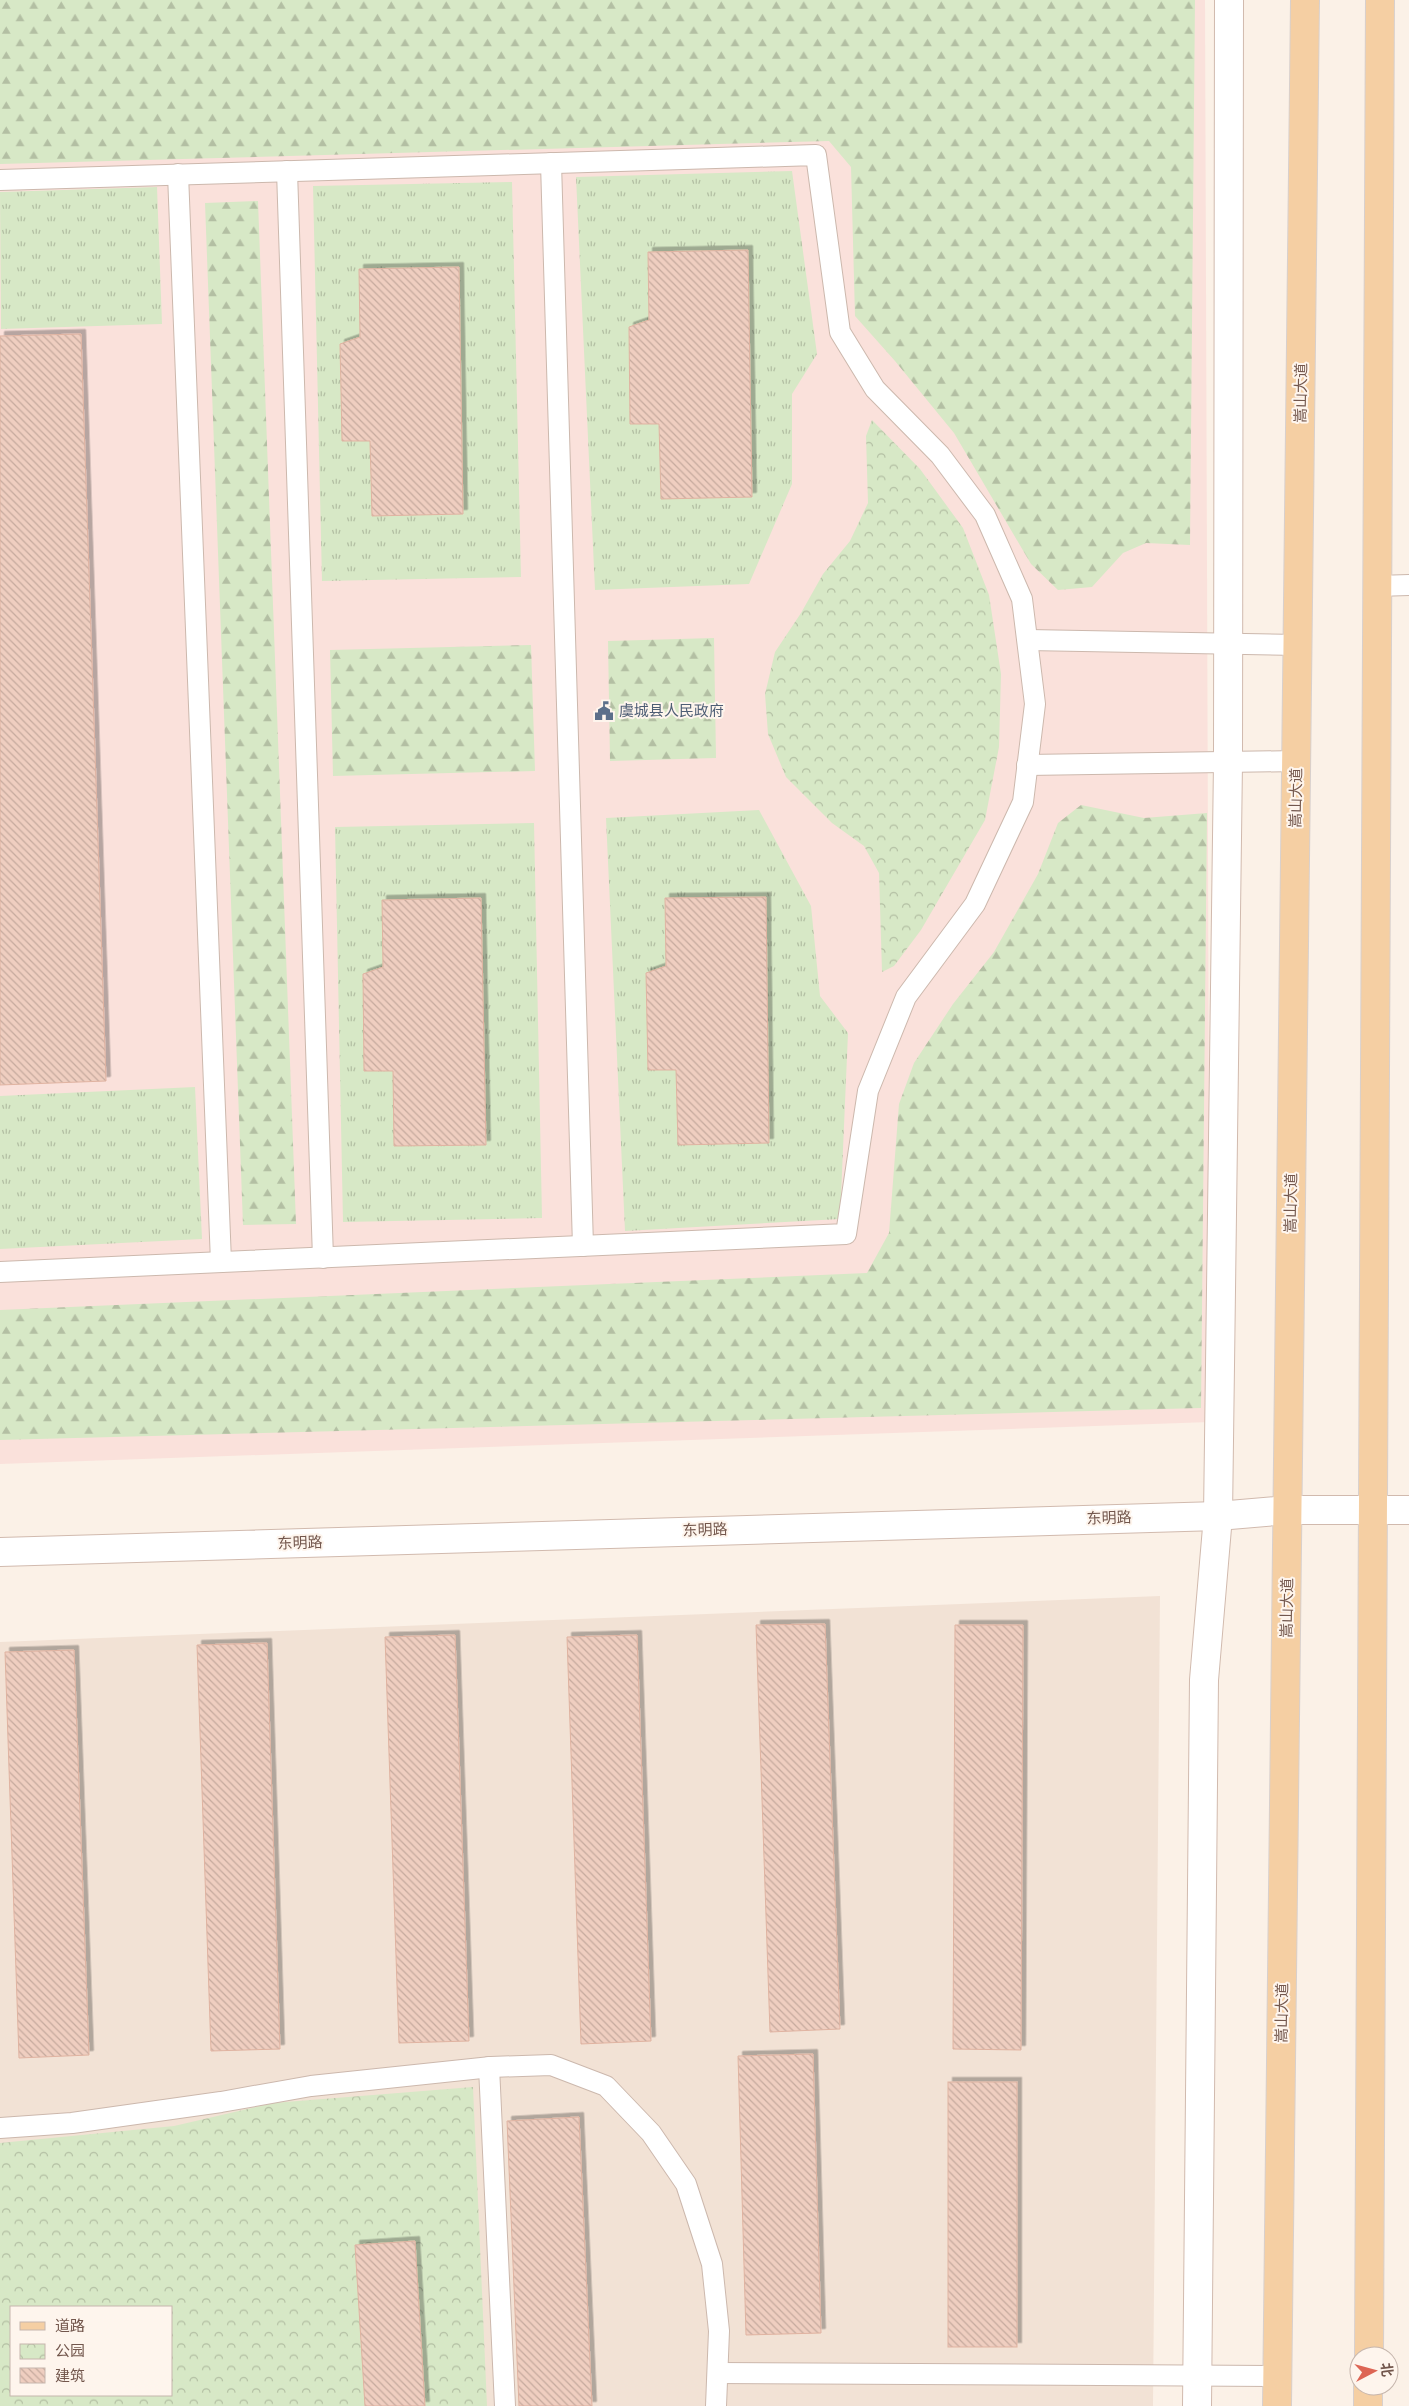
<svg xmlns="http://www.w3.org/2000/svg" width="1409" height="2406" font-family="Jost,'Noto Sans SC',sans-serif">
  <defs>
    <pattern id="grass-tufts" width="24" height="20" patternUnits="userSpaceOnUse" patternTransform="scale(1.25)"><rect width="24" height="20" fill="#d7e8c6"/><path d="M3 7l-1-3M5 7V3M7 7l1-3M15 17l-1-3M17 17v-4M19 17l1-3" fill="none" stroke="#b3bfa3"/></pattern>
    <pattern id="forest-firs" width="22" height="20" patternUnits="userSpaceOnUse" patternTransform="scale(1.25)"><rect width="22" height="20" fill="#d7e8c6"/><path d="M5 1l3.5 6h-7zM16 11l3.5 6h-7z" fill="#b3bfa3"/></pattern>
    <pattern id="park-crowns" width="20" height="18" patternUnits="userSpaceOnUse" patternTransform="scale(1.25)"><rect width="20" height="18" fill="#d7e8c6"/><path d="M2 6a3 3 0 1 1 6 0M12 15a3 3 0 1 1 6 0" fill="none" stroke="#b3bfa3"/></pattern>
    <pattern id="building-back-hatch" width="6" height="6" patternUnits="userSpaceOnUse" patternTransform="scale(1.25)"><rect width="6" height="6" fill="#efcec0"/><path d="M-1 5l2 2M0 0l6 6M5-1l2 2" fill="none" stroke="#c6aa9e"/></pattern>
    <filter id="shadow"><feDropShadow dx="4.5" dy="-4.5" stdDeviation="0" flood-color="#0004"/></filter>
  </defs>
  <rect width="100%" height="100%" fill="#fbf1e7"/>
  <path fill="#f2e2d5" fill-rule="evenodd" d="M1160 1596 1153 2406H0V1642ZM11 2307H171V2395H11Z"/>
  <path fill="#fae1db" d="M0 0H1205L1210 1422 0 1464Z"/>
  <g fill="url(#grass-tufts)">
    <path d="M792 171 817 354 792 394V484L749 584 595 590 576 177Z"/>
    <path d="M512 182 521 577 322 581 313 186Z"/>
    <path d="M157 187 162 324 1 329 0 192Z"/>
    <path d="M759 810 811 906 820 996 848 1033 840 1219 625 1231 606 818Z"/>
    <path d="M534 823 542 1218 343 1222 335 827Z"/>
    <path d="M195 1087 202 1239 0 1249V1096Z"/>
  </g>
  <g fill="url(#forest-firs)">
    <path d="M0 0H1195L1190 545 1146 543 1123 553 1092 587 1058 590 1031 564 954 433 895 361 855 316 851 167 829 141 0 164Z"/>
    <path d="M258 201 296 1224 243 1225 205 203Z"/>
    <path d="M714 638 716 758 610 761 608 641Z"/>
    <path d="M531 645 535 771 333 776 330 650Z"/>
    <path d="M1081 805 1144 818 1207 813 1201 1408 0 1440V1310L867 1273 889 1233 899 1104 914 1063 953 1004 994 952 1038 874 1058 823Z"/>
  </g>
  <g fill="url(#park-crowns)" fill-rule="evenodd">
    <path d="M872 420 920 469 963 528 989 595 1001 674 999 747 985 820 921 930 894 966 882 972 879 873 864 846 832 823 786 777 768 734 765 694 775 652 801 613 823 574 850 541 868 503 866 436Z"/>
    <path d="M473 2087 487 2406H0V2143L174 2126 273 2103ZM11 2307H171V2395H11Z"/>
  </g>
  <g fill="url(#building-back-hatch)" stroke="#e0b3a1" filter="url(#shadow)">
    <path d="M748 250 752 497 661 499 659 424H630L629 327 649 320 648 252Z"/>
    <path d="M459 267 463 514 372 516 370 441H342L340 344 360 337 359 269Z"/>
    <path d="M81 334 106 1081 0 1085V336Z"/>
    <path d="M766 897 769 1143 678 1145 676 1070H648L646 973 666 966 665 898Z"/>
    <path d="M481 898 486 1145 394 1146 393 1071H364L363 974 383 967 382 900Z"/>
    <path d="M825 1624 840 2029 770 2032 756 1625Z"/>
    <path d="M955 1625H1023L1021 2050 953 2049Z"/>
    <path d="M455 1635 469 2041 399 2043 385 1637Z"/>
    <path d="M637 1635 651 2041 581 2044 567 1637Z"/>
    <path d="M267 1643 280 2049 211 2051 197 1645Z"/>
    <path d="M74 1650 89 2055 19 2058 5 1652Z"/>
    <path d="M813 2054 821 2333 746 2335 738 2056Z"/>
    <rect x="948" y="2082" width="69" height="265"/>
    <path d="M579 2117 592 2406H519L507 2121Z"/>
    <path d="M415 2241 425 2406H365L355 2245Z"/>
  </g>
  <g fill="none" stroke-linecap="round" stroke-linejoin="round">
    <g stroke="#ccb8ad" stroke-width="22">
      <g id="lane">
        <path d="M551 163 583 1246"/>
        <path d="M287 171 323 1258"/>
        <path d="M178 174 221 1262"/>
        <path d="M0 180 816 155 840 332 875 389 940 455 985 515 1022 599 1035 704 1023 802 975 904 906 997 868 1091 846 1234 0 1272"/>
        <path d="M1377 586 1409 585"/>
        <path d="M1028 640 1298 645"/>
        <path d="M1027 765 1297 761"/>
        <path d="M489 2067 505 2406"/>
        <path d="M0 2128 72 2123 221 2102 311 2086 491 2067 551 2065 606 2086 651 2133 686 2184 712 2264 719 2331 716 2406"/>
        <path d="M718 2373 1277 2376"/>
      </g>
    </g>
    <g stroke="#d1baae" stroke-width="30">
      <g id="secondary">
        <path d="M0 1552 1218 1516 1288 1510H1409"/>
        <path d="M1197 2406 1204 1680 1218 1516 1228 762 1229 0"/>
      </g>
    </g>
    <g stroke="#d8d0cd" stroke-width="30">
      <g id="primary">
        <path d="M1369 2356 1380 0"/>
        <path d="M1277 2406 1305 0"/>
        <path d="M1368 2406V2386"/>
      </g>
    </g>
    <use href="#lane" stroke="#fff" stroke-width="20"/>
    <use href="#secondary" stroke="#fff" stroke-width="28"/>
    <use href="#primary" stroke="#f5cfa3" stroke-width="28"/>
  </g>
  <defs>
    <g id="civic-bare" transform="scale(1.5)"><path d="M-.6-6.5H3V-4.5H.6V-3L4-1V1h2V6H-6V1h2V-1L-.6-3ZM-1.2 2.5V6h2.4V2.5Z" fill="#5c6f8a" stroke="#fef5ed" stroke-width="2.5" paint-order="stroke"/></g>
  </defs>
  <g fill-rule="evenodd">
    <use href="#civic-bare" x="604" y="711"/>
  </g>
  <g text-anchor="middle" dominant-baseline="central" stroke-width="4" stroke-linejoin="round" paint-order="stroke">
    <g font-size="15" fill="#73574d" stroke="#fef5ed">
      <text transform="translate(1301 393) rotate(-89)">嵩山大道</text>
      <text transform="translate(1296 798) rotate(-89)">嵩山大道</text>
      <text transform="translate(1291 1203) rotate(-89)">嵩山大道</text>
      <text transform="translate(1109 1518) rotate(-2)">东明路</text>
      <text transform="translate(705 1530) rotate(-2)">东明路</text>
      <text transform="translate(300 1543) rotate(-2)">东明路</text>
      <text transform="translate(1287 1608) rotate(-89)">嵩山大道</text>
      <text transform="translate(1282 2013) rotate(-89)">嵩山大道</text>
    </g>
    <g font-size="15" fill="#4e5e75" stroke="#fef5ed" text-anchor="start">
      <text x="619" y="711">虞城县人民政府</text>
    </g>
  </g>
  <rect x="10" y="2306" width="162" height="90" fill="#fef5ed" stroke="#c6b6ad"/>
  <rect x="20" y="2322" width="25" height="8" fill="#f5cfa3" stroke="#c6b6ad"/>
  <text x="55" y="2331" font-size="15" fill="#73574d">道路</text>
  <rect x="20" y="2344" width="25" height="15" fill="url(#park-crowns)" stroke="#c6b6ad"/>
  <text x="55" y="2356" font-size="15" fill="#73574d">公园</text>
  <rect x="20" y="2368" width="25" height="15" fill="url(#building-back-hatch)" stroke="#c6b6ad"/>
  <text x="55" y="2381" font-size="15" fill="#73574d">建筑</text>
  <g transform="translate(1374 2371) rotate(84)"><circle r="24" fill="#fef5ed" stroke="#c6b6ad"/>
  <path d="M0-4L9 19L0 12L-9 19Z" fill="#dd6554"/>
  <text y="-8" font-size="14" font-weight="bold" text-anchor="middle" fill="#73574d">北</text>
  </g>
</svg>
